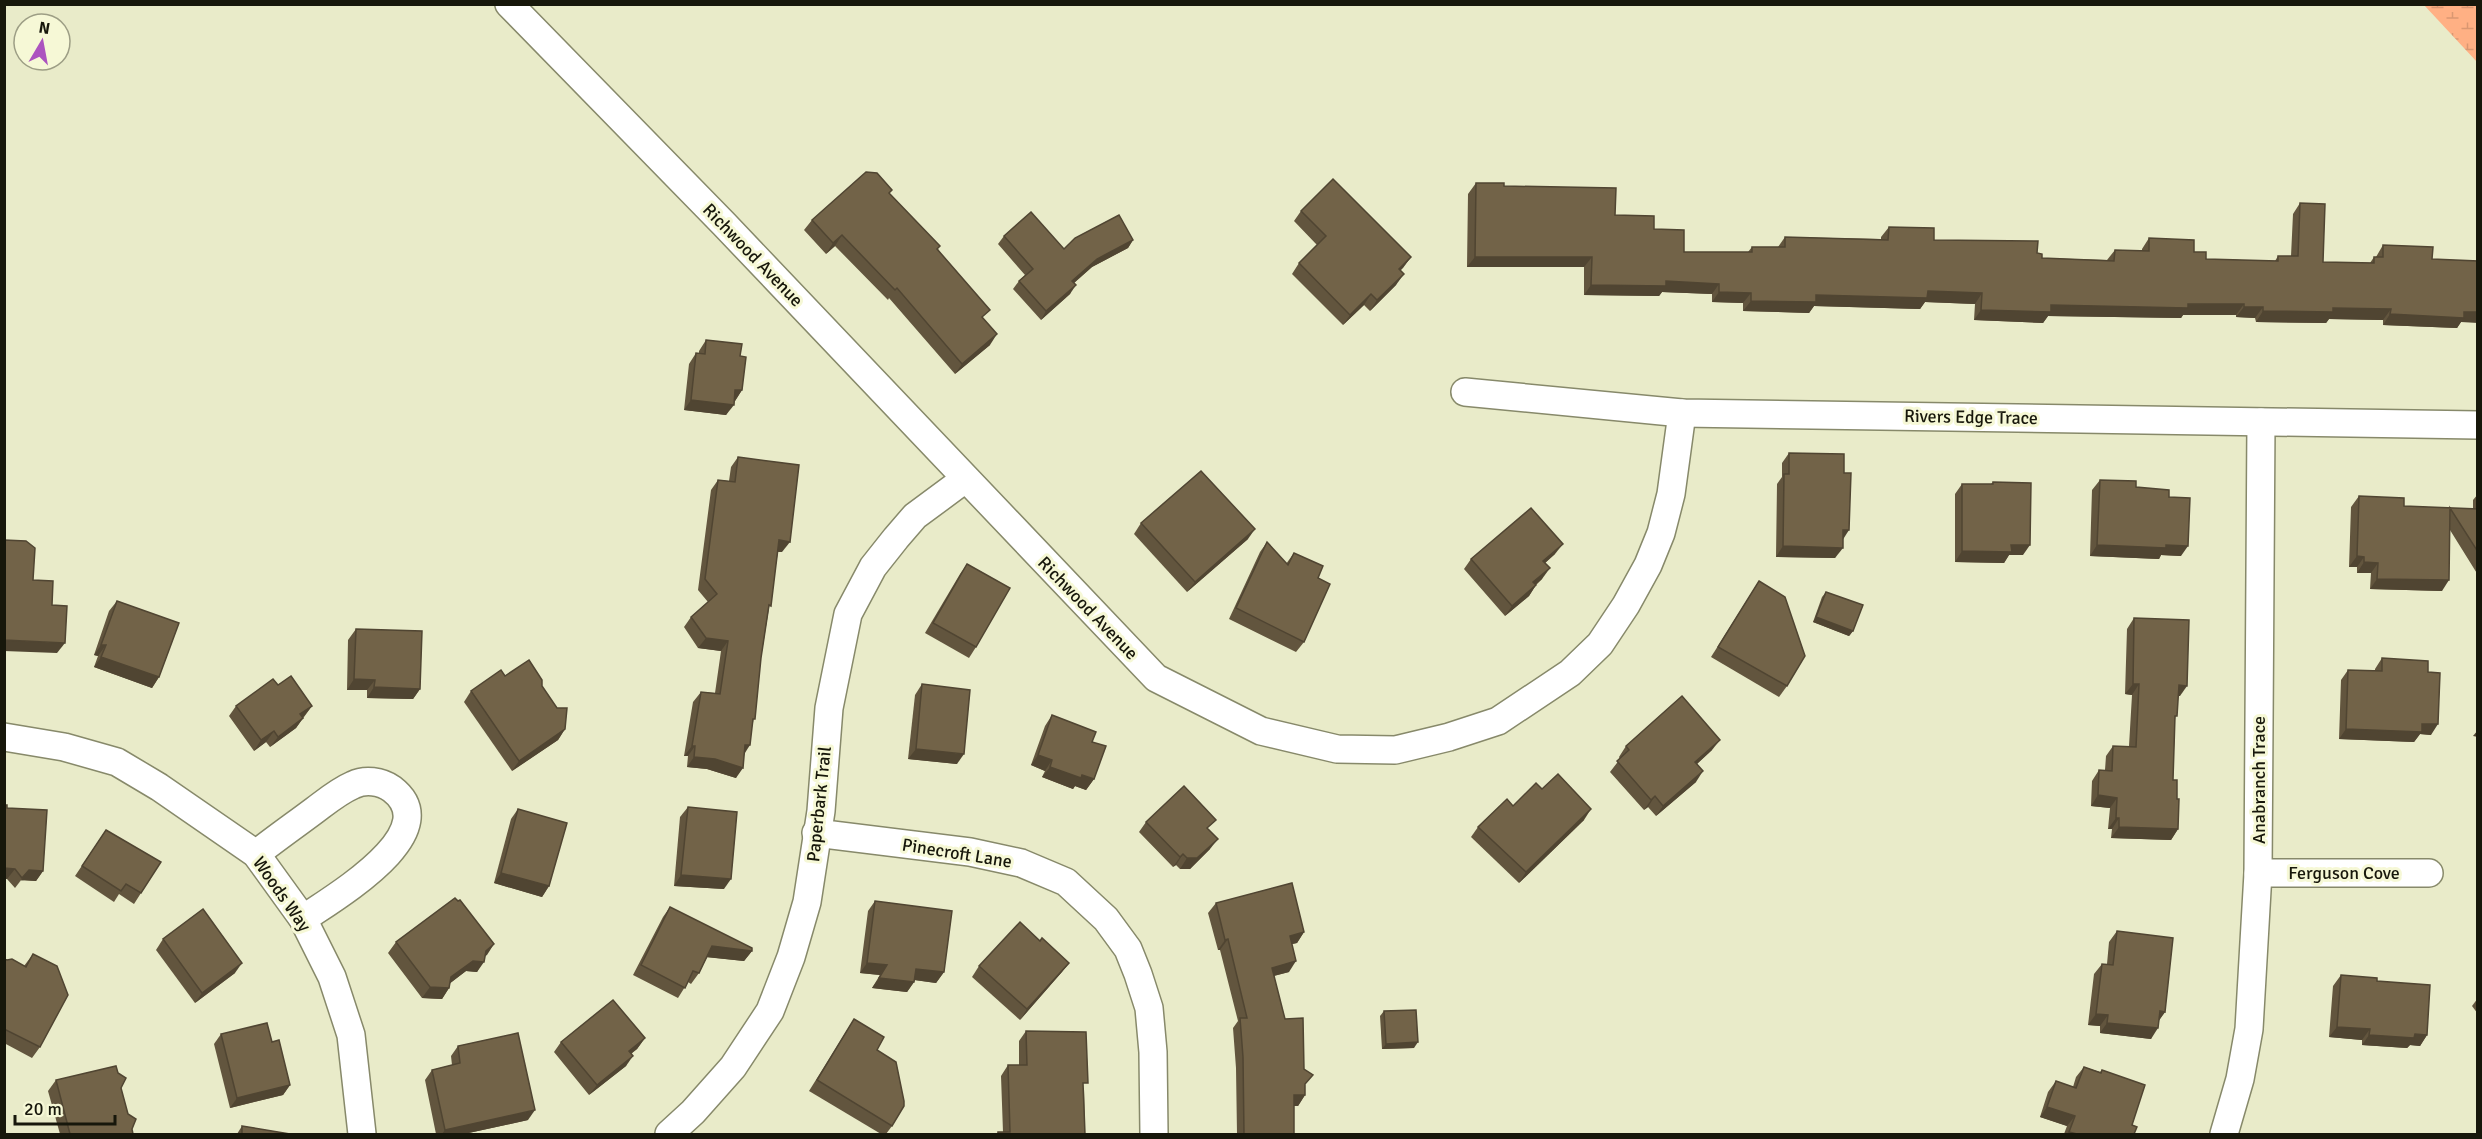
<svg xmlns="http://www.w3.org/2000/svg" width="2482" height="1139" font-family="Signika,sans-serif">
  <defs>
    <pattern id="wetland-marsh" width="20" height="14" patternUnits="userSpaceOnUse" patternTransform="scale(1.5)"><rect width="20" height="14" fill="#ffb084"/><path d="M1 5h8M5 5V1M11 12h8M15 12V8" fill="none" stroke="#da9771"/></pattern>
  </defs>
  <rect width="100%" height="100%" fill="#e9ebc9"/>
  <path fill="url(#wetland-marsh)" d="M2424 5H2477V62Z"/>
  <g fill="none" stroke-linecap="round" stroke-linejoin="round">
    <g stroke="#87896a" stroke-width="30">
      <g id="street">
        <path d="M509 4 724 224 1156 678 1261 731 1337 749 1395 750 1449 737 1498 721 1570 673 1600 644 1626 605 1648 565 1661 533 1671 494 1682 413"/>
        <path d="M1465 392 1682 413 2478 425"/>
        <path d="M4 737 64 747 117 762 159 787 256 854 303 919 332 977 351 1035 362 1134"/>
        <path d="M816 833 970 852 1021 863 1066 882 1106 919 1128 949 1138 974 1149 1008 1153 1052 1154 1134"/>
        <path d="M256 854C275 839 295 825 315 810 327 801 339 791 353 785 365 779 381 781 392 789 448 832 333 898 303 919"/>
        <path d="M2258 873H2429"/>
        <path d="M669 1134 693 1112 733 1067 770 1011 791 957 807 902 821 811 829 708 848 614 873 567 896 538 915 516 965 479"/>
        <path d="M2224 1134 2240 1079 2249 1029 2258 873 2261 422"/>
      </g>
    </g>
    <use href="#street" stroke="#fff" stroke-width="27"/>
  </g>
  <g fill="#62553e">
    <path d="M1476 183 1504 186 1615 215 1654 229 1684 252H1748L1752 247H1778L1785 237 1881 239V237L1889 227 1934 240 2037 253 2042 258 2107 260 2115 250 2142 251V249L2149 238 2194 252 2206 259 2275 261 2278 256H2291L2293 214 2300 203 2323 262 2370 263 2374 257H2376L2383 245 2432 259 2461 322 2457 328 2383 325V320L2329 319 2326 323 2256 322 2255 318 2236 317V315H2183L2181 318 2048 316 2043 323 1974 320 1975 304 1925 302 1920 309 1814 306 1809 313 1743 311V303L1712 302V294L1662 292 1659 296 1584 295V267H1467L1468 194Z"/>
    <path d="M890 194 938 249 983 319 990 345 955 374 889 298 888 300 835 246 826 254 804 230 812 220Z"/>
    <path d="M1301 211 1411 257 1400 271 1396 285 1370 311 1364 305 1343 325 1292 274 1299 263 1317 245 1294 221Z"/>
    <path d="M1004 236 1064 249 1133 240 1128 248 1092 267 1074 283 1070 294 1041 320 1013 289 1019 281 1025 275 998 244Z"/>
    <path d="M706 340 740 356 742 390 735 401H734L726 415 684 410 689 364 696 353H699V351Z"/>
    <path d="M1789 453 1844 473 1843 539 1835 558 1776 557 1777 484 1782 477V463Z"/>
    <path d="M738 457 782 552H778L761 658 753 723 744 753 736 778 707 769 687 767 688 756H684L693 702 701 692 715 693 721 651 698 648 684 627 691 617 708 602 698 590 711 490 718 480 729 481 731 467Z"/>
    <path d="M2100 480 2136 487 2169 497 2181 556 2161 555 2159 559 2090 556 2092 490Z"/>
    <path d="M1993 482 2023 555H2009L2004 563 1955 562V494L1962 484H1991Z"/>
    <path d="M2478 494V575L2450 530 2442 591 2370 589 2371 573H2357V567H2349L2351 507 2359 496 2404 506 2473 509V500Z"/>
    <path d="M1141 523 1248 539 1187 592 1134 534Z"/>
    <path d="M1267 542 1286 564 1294 553 1318 578 1304 642 1296 652 1229 619 1260 552Z"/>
    <path d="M1555 554 1545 563 1542 579 1536 585 1529 596 1505 616 1464 569 1471 559Z"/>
    <path d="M967 564 976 647 969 658 925 633 960 574Z"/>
    <path d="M1759 581 1787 686 1779 697 1711 657Z"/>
    <path d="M1826 592 1853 631 1849 636 1813 622 1822 597Z"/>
    <path d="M117 601 159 677 152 688 94 667 98 656 94 655 109 611Z"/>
    <path d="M2134 618 2180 696H2178L2175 720 2173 780 2177 799 2178 829 2171 840 2111 838 2112 829H2108L2110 808 2091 806 2092 781 2099 770H2105L2106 756 2113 746H2129L2132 695 2125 694 2127 629Z"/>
    <path d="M356 629 420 689 413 699 367 698V690H347L348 640Z"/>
    <path d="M2382 658 2428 672 2431 735 2420 734 2414 742 2339 739 2341 680 2348 670 2375 671V669Z"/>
    <path d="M505 676 542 686 565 729 558 740 512 771 464 702 471 691Z"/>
    <path d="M922 684 957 764 908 759 915 695Z"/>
    <path d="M278 685 312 706 296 728 270 747 266 742 254 751 229 716 236 706Z"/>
    <path d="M1052 715 1092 742 1094 779 1086 790 1075 786 1073 789 1042 777 1045 771 1031 765 1045 726Z"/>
    <path d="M1626 746 1712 750 1697 764 1696 782 1656 816 1648 807 1644 810 1610 772 1620 759 1619 757Z"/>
    <path d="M1542 789 1584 820 1519 883 1471 837 1478 827Z"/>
    <path d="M4 805 43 871 36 881 21 880 15 888 7 879H4Z"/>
    <path d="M688 807 724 889 674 886 680 817Z"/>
    <path d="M518 809 549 886 542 897 494 883 511 819Z"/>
    <path d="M1146 822 1209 830 1210 849 1190 869H1180L1176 865 1173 867 1139 832Z"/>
    <path d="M106 830 141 893 134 904 119 894 114 902 75 876Z"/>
    <path d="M875 901 944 972 936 983 914 980V982L907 992 872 988 880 975 860 973 868 911Z"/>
    <path d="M1216 903 1304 932 1297 943 1292 944 1289 972 1274 976 1285 1019 1305 1086V1095L1298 1106H1294V1134H1237L1236 1068 1233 1028 1238 1021 1220 950H1218L1208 913Z"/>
    <path d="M670 907 752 951 744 961 707 957 699 973 691 984 688 982 678 998 633 975 663 917Z"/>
    <path d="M2117 931 2165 1012 2159 1020 2151 1039 2100 1033V1026L2088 1025 2094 974 2102 964H2107L2109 942Z"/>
    <path d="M163 939 235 973 195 1003 156 950Z"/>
    <path d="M1040 941 1069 963 1061 973 1020 1020 972 977 979 966Z"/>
    <path d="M396 942 494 944 485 956 477 972 466 971 450 983 449 988 442 999 422 998 388 953Z"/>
    <path d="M33 954 40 1047 32 1058 4 1043V959L24 966Z"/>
    <path d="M2341 975 2377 981 2427 1035 2420 1046 2410 1045 2407 1048 2362 1045V1040L2329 1037 2333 986Z"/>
    <path d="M2478 998V1014L2472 1006Z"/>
    <path d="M1384 1011 1414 1048 1382 1049 1380 1016Z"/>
    <path d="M854 1019 877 1050 892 1126 886 1134H881L809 1091Z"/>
    <path d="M1026 1031 1084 1089 1085 1134H997L998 1132H1003L1001 1076 1008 1065H1019V1041Z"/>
    <path d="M221 1034 272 1042 290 1085 283 1095 230 1108 214 1044Z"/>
    <path d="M645 1038 637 1049 631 1054 626 1066 589 1095 554 1052 561 1042Z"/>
    <path d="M458 1046 528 1120 464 1134H436L425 1080 432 1070 452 1065 451 1056Z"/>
    <path d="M2084 1067 2100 1072 2102 1070 2132 1125 2134 1134H2064L2067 1126 2040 1117 2048 1092 2056 1081 2073 1087 2076 1077Z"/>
    <path d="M56 1080 121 1088 133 1134H60L48 1091Z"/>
    <path d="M242 1126 290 1134H237Z"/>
  </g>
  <g fill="#504532">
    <path d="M842 235 835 246 826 254 833 243Z"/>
    <path d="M1133 240 1128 248 1092 267 1066 290 1072 281 1097 259Z"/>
    <path d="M1411 257 1403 268 1391 279 1399 269Z"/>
    <path d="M1475 257H1592L1584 267H1467Z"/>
    <path d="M1404 274 1396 285 1370 311 1377 300Z"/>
    <path d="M1666 281 1719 284 1712 294 1662 292 1659 296 1584 295 1591 285Z"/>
    <path d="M1076 285 1070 294 1041 320 1046 311Z"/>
    <path d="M1928 291 1982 293 1975 304 1925 302 1920 309 1814 306 1809 313 1743 311 1751 301 1816 295Z"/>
    <path d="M1719 292 1751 293 1743 303 1712 302Z"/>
    <path d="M1371 294 1364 305 1343 325 1350 315Z"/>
    <path d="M2244 304 2236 315H2183L2181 318 2048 316 2043 323 1974 320 1981 310 2051 305Z"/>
    <path d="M2244 307H2263L2255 318 2236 317Z"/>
    <path d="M2333 308 2391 309 2383 320 2329 319 2326 323 2256 322 2263 311Z"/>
    <path d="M2464 312H2478V323L2461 322 2457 328 2383 325 2390 314Z"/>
    <path d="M997 334 990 345 955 374 962 364Z"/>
    <path d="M735 390H742L735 401 728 400Z"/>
    <path d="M691 400 734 405 726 415 684 410Z"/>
    <path d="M1255 529 1248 539 1187 592 1195 582Z"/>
    <path d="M1843 530H1849L1842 541Z"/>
    <path d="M779 540 790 542 782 552 772 551Z"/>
    <path d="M1563 544 1555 554 1536 571 1543 561Z"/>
    <path d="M2011 545H2030L2023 555H2009L2004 563 1955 562 1962 551Z"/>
    <path d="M2097 545H2166L2188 546 2181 556 2161 555 2159 559 2090 556Z"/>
    <path d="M1783 546 1843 548 1835 558 1776 557Z"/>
    <path d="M2357 556 2364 557 2357 567H2349Z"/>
    <path d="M2364 562 2378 563 2371 573H2357Z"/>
    <path d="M1550 568 1542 579 1526 593 1533 582Z"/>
    <path d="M2377 579 2449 580 2442 591 2370 589Z"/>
    <path d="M1536 585 1529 596 1505 616 1512 606Z"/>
    <path d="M1816 617 1853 631 1849 636 1813 622Z"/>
    <path d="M706 638 728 641 721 651 698 648Z"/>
    <path d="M4 640 65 643 57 653 4 651Z"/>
    <path d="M101 645H106L98 656 94 655Z"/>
    <path d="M101 657 159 677 152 688 94 667Z"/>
    <path d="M354 679 375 680 367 690H347Z"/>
    <path d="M2133 684H2139L2132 695 2125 694Z"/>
    <path d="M2179 685 2187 686 2180 696H2171Z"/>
    <path d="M374 687 420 689 413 699 367 698Z"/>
    <path d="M312 706 304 716 293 724 300 714Z"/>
    <path d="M303 718 296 728 270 747 278 737Z"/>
    <path d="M2422 724H2438L2431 735 2420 734 2414 742 2339 739 2346 729Z"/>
    <path d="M565 729 558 740 512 771 519 761Z"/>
    <path d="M2478 730V737L2473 736Z"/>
    <path d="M274 731 266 742 254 751 261 740Z"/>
    <path d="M1720 740 1712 750 1688 772 1695 762Z"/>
    <path d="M745 745H750L743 756Z"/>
    <path d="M692 746H695L688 756H684Z"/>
    <path d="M916 749 964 754 957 764 908 759Z"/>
    <path d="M1038 755 1052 760 1045 771 1031 765Z"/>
    <path d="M694 757 715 759 743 768 736 778 707 769 687 767Z"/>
    <path d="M1050 767 1082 775 1094 779 1086 790 1075 786 1073 789 1042 777Z"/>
    <path d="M1703 771 1696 782 1656 816 1663 806Z"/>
    <path d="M2098 795 2117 798 2110 808 2091 806Z"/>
    <path d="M1655 796 1648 807 1644 810 1651 800Z"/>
    <path d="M1591 809 1584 820 1519 883 1526 872Z"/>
    <path d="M2116 818H2119L2112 829H2108Z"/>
    <path d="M2119 827 2178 829 2171 840 2111 838Z"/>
    <path d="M1218 839 1210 849 1190 869H1180L1187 858Z"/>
    <path d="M1183 854 1176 865 1173 867 1180 857Z"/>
    <path d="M4 868 15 869 7 879H4Z"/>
    <path d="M29 870 43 871 36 881 21 880 15 888Z"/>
    <path d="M501 873 549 886 542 897 494 883Z"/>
    <path d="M681 875 731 879 724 889 674 886Z"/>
    <path d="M1304 932 1297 943 1283 946 1290 936Z"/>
    <path d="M1228 939 1220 950H1218L1225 940Z"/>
    <path d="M494 944 487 955 478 961 486 951Z"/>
    <path d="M712 946 752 951 744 961 705 957Z"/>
    <path d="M473 961 484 962 477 972 466 971 444 988 451 977Z"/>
    <path d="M1296 961 1289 972 1265 978 1272 968Z"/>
    <path d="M242 963 235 973 195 1003 202 993Z"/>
    <path d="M867 963 887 965 880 975 860 973Z"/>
    <path d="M1069 963 1061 973 1020 1020 1027 1009Z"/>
    <path d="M916 969 944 972 936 983 908 979Z"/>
    <path d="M879 978 914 982 907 992 872 988Z"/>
    <path d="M430 987 449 988 442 999 422 998Z"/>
    <path d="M2160 1011 2165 1012 2158 1022Z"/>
    <path d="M2096 1014 2108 1015 2100 1026 2088 1025Z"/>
    <path d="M2107 1023 2158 1028 2151 1039 2100 1033Z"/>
    <path d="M2337 1027 2370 1029 2362 1040 2329 1037Z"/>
    <path d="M2415 1034 2427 1035 2420 1046 2410 1045 2407 1048 2362 1045 2369 1035Z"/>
    <path d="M645 1038 637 1049 621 1061 629 1051Z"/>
    <path d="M1418 1042 1414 1048 1382 1049 1386 1044Z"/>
    <path d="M633 1056 626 1066 589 1095 597 1085Z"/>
    <path d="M290 1085 283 1095 230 1108 237 1098Z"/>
    <path d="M1294 1095H1305L1298 1106H1286Z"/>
    <path d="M2047 1107 2075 1116 2067 1126 2040 1117Z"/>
    <path d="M535 1110 528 1120 464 1134H442L445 1130Z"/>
  </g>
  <g fill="#726348" stroke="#504532" stroke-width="1.5">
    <path d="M866 172 877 173 892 190 889 193 940 246 937 249 990 310 982 317 997 334 962 364 897 288 895 290 842 235 833 243 812 220Z"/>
    <path d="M1333 179 1411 257 1399 269 1404 274 1377 300 1371 294 1350 315 1299 263 1326 236 1301 211Z"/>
    <path d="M1476 183H1504V186L1616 188 1615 215 1654 216V229L1684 230V252H1752V247H1785V237L1888 240 1889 227 1934 228V240L2038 241 2037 253 2042 254V258L2114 261 2115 250 2149 251V238L2194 240V252H2206V259L2278 261V256H2298L2300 203 2325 204 2323 262 2374 263V257H2383V245L2433 247 2432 259 2478 261V312H2464V318L2390 314 2391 309 2333 308V312L2263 311V307H2244V304H2188V308L2051 305V312L1981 310 1982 293 1928 291 1927 298 1816 295V302L1751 301V293L1719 292V284L1666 281V286L1591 285 1592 257H1475Z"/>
    <path d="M1031 212 1064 249 1075 238 1119 215 1133 240 1097 259 1072 281 1076 285 1046 311 1019 281 1033 269 1004 236Z"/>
    <path d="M706 340 742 344 740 356 746 357 742 390H735L734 405 691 400 696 353 705 354Z"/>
    <path d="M1789 453 1844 454V473H1851L1849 530H1843V548L1783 546 1784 474H1789Z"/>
    <path d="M738 457 799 465 790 542 779 540 771 606 769 605 761 658 755 719H753L750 745H745L743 768 715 759 694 757 695 746H692L701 692 720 694 728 641 706 638 691 617 717 594 705 579 718 480 735 482Z"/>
    <path d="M1201 471 1255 529 1195 582 1141 523Z"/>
    <path d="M2100 480 2136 481V487L2169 490V497L2190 498 2188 546 2166 545V548L2097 545Z"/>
    <path d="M1993 482 2031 483 2030 545H2011L2012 552 1962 551V484H1993Z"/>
    <path d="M2359 496 2404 498V506L2478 509V552L2450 508 2449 580 2377 579 2378 563 2364 562V557L2357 556Z"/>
    <path d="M1531 508 1563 544 1543 561 1550 568 1533 582 1536 585 1512 606 1471 559Z"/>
    <path d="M4 540 26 541 35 548 33 580 53 581 52 605 67 606 65 643 4 640Z"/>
    <path d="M1267 542 1288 565 1294 553 1323 566 1318 578 1330 584 1304 642 1236 608Z"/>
    <path d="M967 564 1010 588 976 647 933 623Z"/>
    <path d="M1759 581 1785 597 1805 656 1787 686 1718 647Z"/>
    <path d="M1826 592 1863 605 1853 631 1816 617Z"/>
    <path d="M117 601 179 623 159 677 101 657 106 645H101Z"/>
    <path d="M2134 618 2189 620 2187 686 2179 685 2177 716H2175L2173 780H2177V799H2179L2178 829 2119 827V818H2116L2117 798 2098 795 2099 770 2112 771 2113 746 2136 747 2139 684H2133Z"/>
    <path d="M356 629 422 631 420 689 374 687 375 680 354 679Z"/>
    <path d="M2382 658 2428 661V672L2440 673 2438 724H2422V732L2346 729 2348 670 2382 671Z"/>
    <path d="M529 660 542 680V686L557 708H567L565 729 519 761 471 691 501 670 505 676Z"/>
    <path d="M291 676 312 706 300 714 303 718 278 737 274 731 261 740 236 706 273 679 278 685Z"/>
    <path d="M922 684 970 690 964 754 916 749Z"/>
    <path d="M1682 696 1720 740 1695 762 1703 771 1663 806 1655 796 1651 800 1617 761 1629 750 1626 746Z"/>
    <path d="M1052 715 1096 732 1092 742 1106 746 1094 779 1082 775 1081 778 1050 767 1052 760 1038 755Z"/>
    <path d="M1558 774 1591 809 1526 872 1478 827 1507 799 1513 806 1536 783 1542 789Z"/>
    <path d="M1184 786 1216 820 1207 828 1218 839 1197 858H1187L1183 854 1180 857 1146 822Z"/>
    <path d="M4 805H7V808L47 810 43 871 29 870 22 878 15 869 4 868Z"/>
    <path d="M688 807 737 812 731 879 681 875Z"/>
    <path d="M518 809 567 823 549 886 501 873Z"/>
    <path d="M106 830 161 862 141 893 126 884 121 891 82 866Z"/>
    <path d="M1292 883 1304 932 1290 936 1296 961 1272 968 1285 1019 1303 1018 1304 1069 1313 1075 1305 1084V1095H1294V1134H1244L1243 1057 1240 1018H1247L1228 939 1225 940 1216 903Z"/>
    <path d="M455 898 458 901 460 900 494 944 486 951 484 962 473 961 451 977 449 988 430 987 396 942Z"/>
    <path d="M875 901 952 911 944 972 916 969 914 982 879 978 887 965 867 963Z"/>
    <path d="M670 907 752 948V951L712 946 699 973 693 971 685 988 641 965Z"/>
    <path d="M203 909 242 963 202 993 163 939Z"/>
    <path d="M1020 922 1040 941 1042 938 1069 963 1027 1009 979 966Z"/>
    <path d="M2117 931 2173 938 2165 1012 2160 1011 2158 1028 2107 1023 2108 1015 2096 1014 2102 964 2113 965Z"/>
    <path d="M33 954 57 966 68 995 40 1047 4 1029V959L7 960 12 959 26 967Z"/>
    <path d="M2341 975 2377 978V981L2430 985 2427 1035 2415 1034 2414 1038 2369 1035 2370 1029 2337 1027Z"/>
    <path d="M613 1000 645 1038 629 1051 633 1056 597 1085 561 1042Z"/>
    <path d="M1416 1010 1418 1042 1386 1044 1384 1011Z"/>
    <path d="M854 1019 884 1037 877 1050 896 1062 904 1101V1106L892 1126 817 1080Z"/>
    <path d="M267 1023 272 1042 279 1040 290 1085 237 1098 221 1034Z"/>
    <path d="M1026 1031 1086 1032 1088 1083H1083L1085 1134H998V1132H1010L1008 1065H1027Z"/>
    <path d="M518 1033 535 1110 445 1130 432 1070 460 1063 458 1046Z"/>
    <path d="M116 1066 118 1073 126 1078 121 1088 128 1114 136 1119 132 1129 133 1134H70L56 1080Z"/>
    <path d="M2084 1067 2101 1073 2102 1070 2145 1085 2132 1125 2137 1127 2134 1134H2077L2069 1132 2075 1116 2047 1107 2056 1081 2076 1088Z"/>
    <path d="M242 1126 290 1134H242Z"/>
  </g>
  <g text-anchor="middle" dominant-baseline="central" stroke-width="6" stroke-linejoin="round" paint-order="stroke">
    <g font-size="18" fill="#17170b" stroke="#f6f8d6">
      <text transform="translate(753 255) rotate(46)">Richwood Avenue</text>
      <text transform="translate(1971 417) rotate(1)">Rivers Edge Trace</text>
      <text transform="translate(1088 608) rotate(46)">Richwood Avenue</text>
      <text transform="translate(2259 780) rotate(-90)">Anabranch Trace</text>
      <text transform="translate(819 804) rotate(-84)">Paperbark Trail</text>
      <text transform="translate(957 853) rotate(9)">Pinecroft Lane</text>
      <text x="2344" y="873">Ferguson Cove</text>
      <text transform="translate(282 894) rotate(55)">Woods Way</text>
    </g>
  </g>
  <rect width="2482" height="1139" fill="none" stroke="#17170b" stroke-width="12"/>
  <g transform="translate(42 42) rotate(10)"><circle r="28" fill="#f6f8d6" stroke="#9d9e85" stroke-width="1.5"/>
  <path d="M0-4.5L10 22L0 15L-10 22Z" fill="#ac53bf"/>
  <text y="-9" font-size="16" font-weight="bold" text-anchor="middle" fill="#17170b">N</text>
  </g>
  <path d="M15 1115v9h100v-9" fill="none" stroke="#17170b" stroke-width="3"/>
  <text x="24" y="1115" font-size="18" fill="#17170b" stroke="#f6f8d6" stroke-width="4.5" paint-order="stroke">20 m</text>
</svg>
